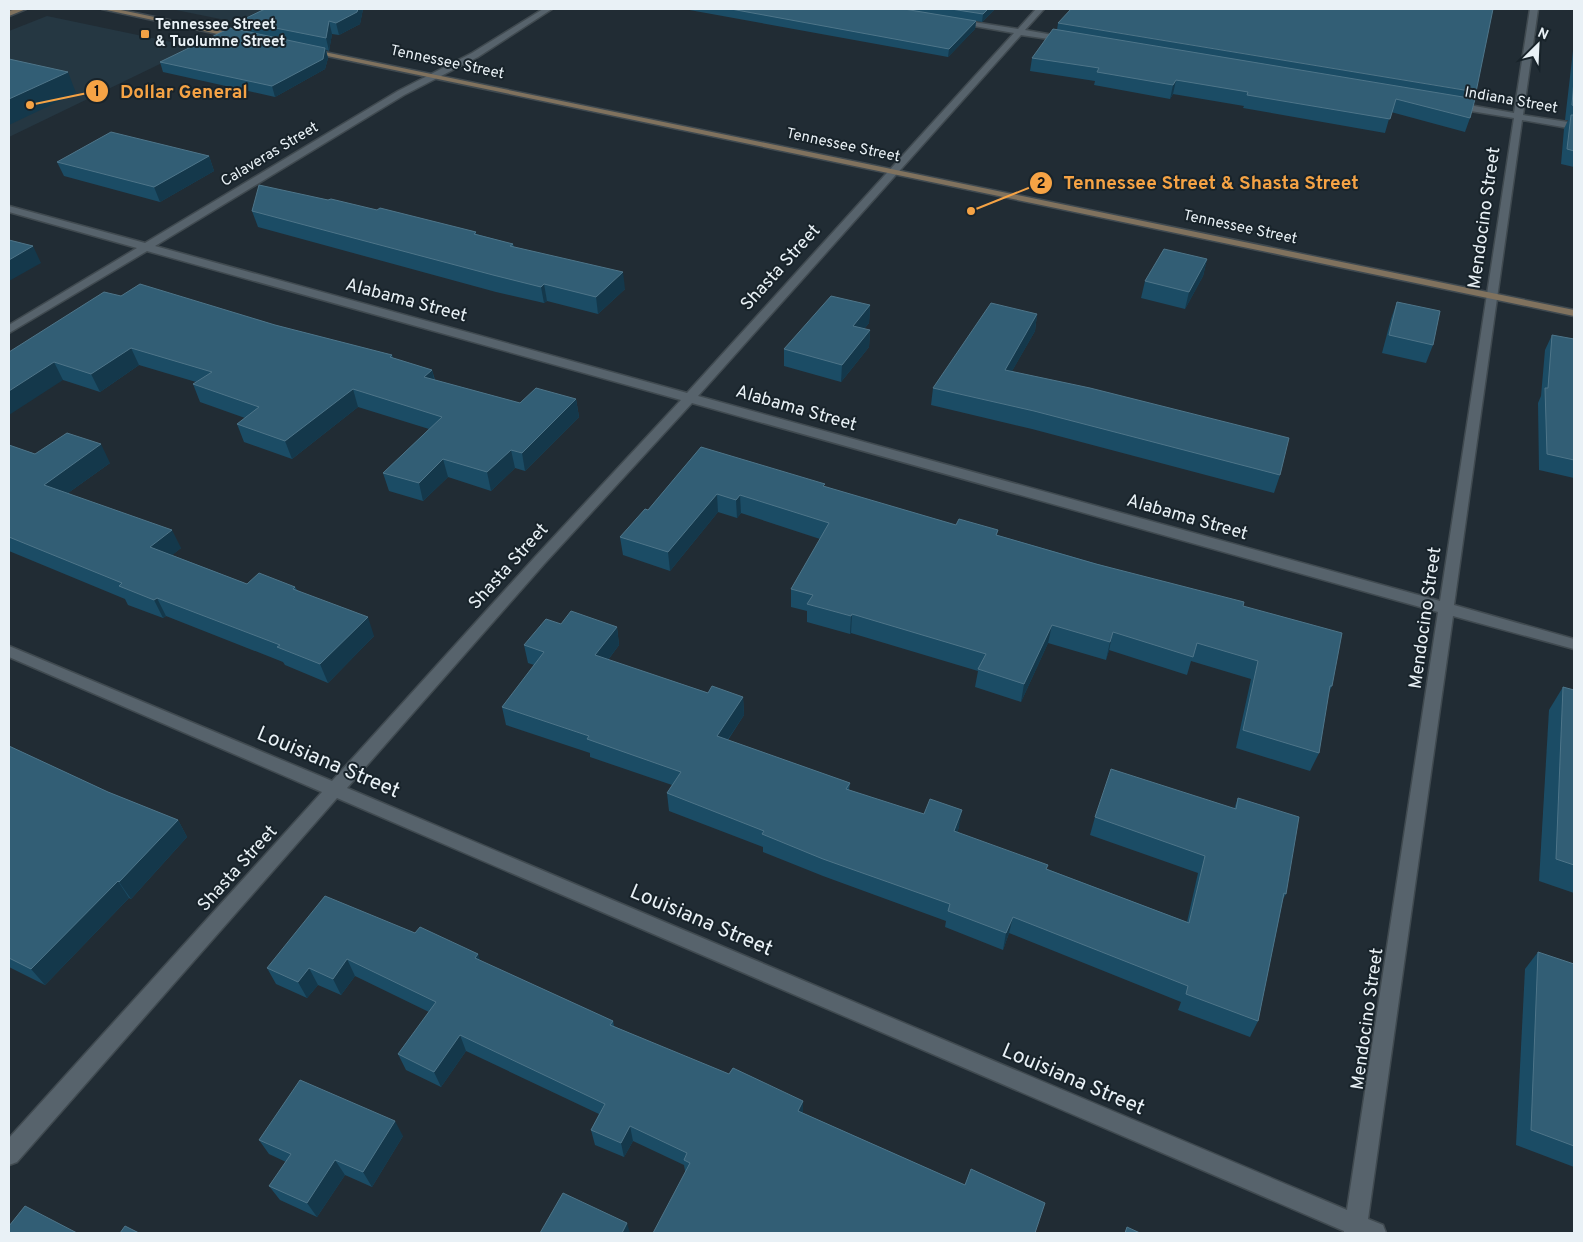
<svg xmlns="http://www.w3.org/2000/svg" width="1583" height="1242" font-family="Overpass,sans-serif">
  <rect width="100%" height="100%" fill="#212c34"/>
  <g fill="#253742">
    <path d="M171 9H350L250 25Z"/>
    <path d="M47 16 195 47 9 137V31Z"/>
  </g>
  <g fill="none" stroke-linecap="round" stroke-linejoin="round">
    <g stroke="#404a50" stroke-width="3">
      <path id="street" d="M543 9H552L478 57 404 95 155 246 687 393 1014 33 957 23H954V19L1018 29 1036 9H1044L1025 30 1070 38V42L1021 35 698 396 1440 601 1514 118 1452 108 1448 105 1452 102 1514 113 1530 9H1538L1523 115 1574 123V129L1522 120 1454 605 1574 639V649L1453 616 1368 1219 1383 1225 1386 1233H1344V1231L337 798 17 1162 9 1165V1138L322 792 9 657V646L332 781 535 557 681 400 147 251 9 333V325L137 248 9 212V206L145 243 398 91 472 53ZM692 403 1438 612 1347 1210 347 788 545 563Z"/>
    </g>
    <g stroke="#404a50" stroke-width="3">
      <g id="secondary">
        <path d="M16 9H26L9 16V11Z"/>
        <path d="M102 9H116L241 35 245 37 241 39Z"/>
        <path d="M305 48 1574 310V316L308 52 304 50Z"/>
      </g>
    </g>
    <use href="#street" fill="#57636c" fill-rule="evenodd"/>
    <use href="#secondary" fill="#80725e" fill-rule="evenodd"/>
  </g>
  <g fill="#1b4c65">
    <path d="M264 9H363L360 24 339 35 332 34 329 51 326 50 328 58 325 69 275 97 163 72 160 62 242 31 240 21Z"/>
    <path d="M684 9H995L982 22 976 21 975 29 948 57Z"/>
    <path d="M1058 23 1476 92 1474 99 1470 118 1465 132 1391 112 1385 133 1243 108 1244 106 1173 94 1170 99 1094 85 1095 81 1030 71 1032 58 1057 30Z"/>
    <path d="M1574 42V167L1561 164 1564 129 1568 120H1565Z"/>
    <path d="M209 156 214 171 160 202 64 176 57 162Z"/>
    <path d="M328 200 476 232V234L513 244 514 247 625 289 598 314 547 301 544 303 496 292 258 227 252 211Z"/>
    <path d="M1207 259 1203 276 1185 309 1141 298 1145 281Z"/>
    <path d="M121 296 275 325 392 355 393 358 432 370 435 380 520 403 576 399 579 417 525 471 515 468 491 491 448 477 423 501 389 491 383 473 429 429 358 407 292 459 244 442 237 424 245 418 200 402 193 384 196 382 139 365 100 392 63 380 9 352Z"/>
    <path d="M1397 302 1433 345 1426 363 1382 353 1391 319Z"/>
    <path d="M870 305 869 323 864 329 870 330 869 347 841 382 784 366V349Z"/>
    <path d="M1037 314 1035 331 1012 371 1280 475 1274 493 1032 429 931 405 933 388Z"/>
    <path d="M1552 335 1574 339V478L1539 470 1538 403 1541 396 1545 350Z"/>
    <path d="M9 445 35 454 110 463 68 493 181 548 172 555 247 584 295 587 297 590 374 636 328 683 285 665 283 662 166 616 163 618 128 605 125 599 9 551Z"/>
    <path d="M701 447 825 487 956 525 998 530 997 535 1243 606 1332 686 1328 694 1319 753 1310 771 1236 748 1251 679 1191 661 1187 675 1109 650 1106 660 1048 643 1021 702 975 687 978 671 851 633 850 634 807 622V611L791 607V589L820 539 741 513 737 518 718 512 670 571 623 555 620 537 648 510Z"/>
    <path d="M561 624 617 627 619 645 608 660 708 693 743 697 744 715 728 740 850 783 849 790 959 827 957 833 1047 869 1187 922 1198 873 1090 835 1095 817 1234 809 1238 798 1286 894 1283 899 1258 1021 1250 1037 1178 1010 1181 1002 1009 933 1003 950 945 927 946 921 823 876 763 852V847L669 811 667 793 672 785 590 757V753L506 725 502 707 534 665 528 663 524 645Z"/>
    <path d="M1563 687 1574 690V893L1539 881 1549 710Z"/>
    <path d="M9 746 108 792 178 820 187 837 131 899 129 898 45 985 9 967Z"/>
    <path d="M415 933 480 961 613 1021 614 1026 803 1113 965 1185 1045 1203 685 1171 684 1165 633 1141 624 1157 595 1145 591 1130 599 1114 466 1051 441 1087 406 1070 398 1054 429 1012 355 976 341 995 318 985 307 998 276 984 267 968Z"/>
    <path d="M1538 952 1574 964V1167L1516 1145 1525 969Z"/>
    <path d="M403 1136 372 1187 345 1175 317 1217 280 1200 269 1186 286 1162 269 1154 259 1140Z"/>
  </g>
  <g fill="#14384b">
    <path d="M358 9H363L360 24 339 35 336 23Z"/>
    <path d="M988 9H995L982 22 983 14Z"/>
    <path d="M329 21 332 34 329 51 326 38Z"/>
    <path d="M976 21 975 29 948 57 949 49Z"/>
    <path d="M325 48 328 58 325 69 275 97 272 86Z"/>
    <path d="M68 72 76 93 9 125V99Z"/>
    <path d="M1176 80 1173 94 1170 99 1173 85Z"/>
    <path d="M209 156 214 171 160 202 154 187Z"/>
    <path d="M33 246 41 263 9 281V260Z"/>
    <path d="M1207 259 1203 276 1185 309 1189 292Z"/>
    <path d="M623 272 625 289 598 314 596 297Z"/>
    <path d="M544 284 547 301 544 303 541 287Z"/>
    <path d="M870 305 869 323 852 343 853 326Z"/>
    <path d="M1037 314 1035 331 1003 387 1005 370Z"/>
    <path d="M870 330 869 347 841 382 842 365Z"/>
    <path d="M131 348 139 365 100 392 91 374Z"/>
    <path d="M54 362 63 380 9 415V391Z"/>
    <path d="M432 370 436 388 424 377Z"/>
    <path d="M353 389 358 407 292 459 285 441Z"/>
    <path d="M576 399 579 417 525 471 522 453Z"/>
    <path d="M101 444 110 463 54 503 44 485Z"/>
    <path d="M511 450 515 468 491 491 487 472Z"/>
    <path d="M443 459 448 477 423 501 419 483Z"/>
    <path d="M717 494 718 512 670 571 668 552Z"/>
    <path d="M740 495 741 513 737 518 736 500Z"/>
    <path d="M172 530 181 548 159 566 150 547Z"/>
    <path d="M157 598 166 616 163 618 154 600Z"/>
    <path d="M852 614 851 633 850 634 851 616Z"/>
    <path d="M368 617 374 636 328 683 320 664Z"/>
    <path d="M1052 625 1048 643 1021 702 1024 684Z"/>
    <path d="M617 627 619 645 598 673 595 655Z"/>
    <path d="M1113 632 1109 650 1106 660 1110 642Z"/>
    <path d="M743 697 744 715 718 754 717 736Z"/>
    <path d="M962 810 959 827 951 849 954 831Z"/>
    <path d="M178 820 187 837 131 899 119 882Z"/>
    <path d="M118 881 129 898 45 985 31 969Z"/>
    <path d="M1013 917 1009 933 1003 950 1006 933Z"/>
    <path d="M478 954 484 971 475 958Z"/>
    <path d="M347 959 355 976 341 995 333 979Z"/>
    <path d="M309 968 318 985 307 998 298 982Z"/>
    <path d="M460 1035 466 1051 441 1087 434 1072Z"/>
    <path d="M803 1101V1116L798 1111Z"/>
    <path d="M395 1121 403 1136 372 1187 363 1172Z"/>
    <path d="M630 1126 633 1141 624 1157 621 1143Z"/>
    <path d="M335 1160 345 1175 317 1217 307 1203Z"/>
    <path d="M627 1223 630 1233H622Z"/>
  </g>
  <g fill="#325e75" stroke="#4e7589">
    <path d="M265 9H358L357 12 336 23 329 21 326 38 240 21Z"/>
    <path d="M731 9H904L976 21 949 49Z"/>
    <path d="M951 9H988L983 14Z"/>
    <path d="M1071 9H1493L1476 92 1058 23Z"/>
    <path d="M230 28 325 48 323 59 272 86 160 62Z"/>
    <path d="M1053 29 1475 99 1470 118 1396 99 1390 119 1247 95 1248 92 1176 80 1173 85 1097 72 1099 68 1032 58Z"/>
    <path d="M9 59 68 72 9 99Z"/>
    <path d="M1574 80V106L1572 105Z"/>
    <path d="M1571 115H1574V151L1567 149Z"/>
    <path d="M111 132 209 156 154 187 57 162Z"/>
    <path d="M259 185 328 200 331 199 377 210 380 208 476 232 474 234 513 244 510 246 623 272 596 297 544 284 541 287 493 275 252 211Z"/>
    <path d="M9 240 33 246 9 260Z"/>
    <path d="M1164 249 1207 259 1189 292 1145 281Z"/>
    <path d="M140 284 275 325 392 355 390 357 432 370 424 377 520 403 536 388 576 399 522 453 511 450 487 472 443 459 419 483 383 473 442 417 353 389 285 441 237 424 259 407 193 384 212 372 131 348 91 374 54 362 9 391V352L104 292 121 296Z"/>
    <path d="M831 296 870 305 853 326 870 330 842 365 784 349Z"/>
    <path d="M1397 302 1440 311 1433 345 1389 335Z"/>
    <path d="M991 303 1037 314 1005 370 1090 388 1289 438 1280 475 1034 411 933 388Z"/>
    <path d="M1552 335 1574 339V460L1547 454 1545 388H1548Z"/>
    <path d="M67 433 101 444 44 485 172 530 150 547 247 584 259 573 295 587 293 589 368 617 320 664 277 647 280 645 157 598 154 600 119 586 122 583 9 537V445L35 454Z"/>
    <path d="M701 447 825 484 823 486 956 525 959 519 998 530 996 535 1096 564 1244 602 1243 606 1342 633 1332 686H1330L1319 753 1243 730 1258 661 1197 643 1193 657 1113 632 1110 642 1052 625 1024 684 978 669 986 654 852 614 851 616 807 604 813 595 791 589 829 523 740 495 736 500 717 494 668 552 620 537 645 509 648 510Z"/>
    <path d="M571 611 617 627 595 655 708 693 712 686 743 697 717 736 850 783 846 789 924 814 930 799 962 810 954 831 1048 865 1046 869 1189 923 1205 856 1095 817 1111 769 1236 809 1238 798 1299 817 1286 894 1284 893 1258 1021 1186 994 1188 986 1013 917 1006 933 948 911 950 904 823 859 762 834 764 831 667 793 681 772 587 739 589 736 502 707 544 652 524 645 546 619 561 624Z"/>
    <path d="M1563 687 1574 690V865L1556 859Z"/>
    <path d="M9 746 108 792 178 820 119 882 118 881 31 969 9 958Z"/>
    <path d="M325 896 415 933 420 927 478 954 475 958 613 1021 610 1025 729 1074 733 1068 803 1101 798 1111 965 1185 971 1169 1045 1203 1035 1233H653L690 1163 684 1160 687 1153 630 1126 621 1143 591 1130 605 1104 460 1035 434 1072 398 1054 436 1002 347 959 333 979 309 968 298 982 267 968Z"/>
    <path d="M1538 952 1574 964V1146L1531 1130Z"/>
    <path d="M300 1080 395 1121 363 1172 335 1160 307 1203 269 1186 291 1154 259 1140Z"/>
    <path d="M563 1193 627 1223 622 1233H540Z"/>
    <path d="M25 1206 77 1233H9V1226Z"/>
    <path d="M125 1226 139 1233H120Z"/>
    <path d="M1127 1227 1140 1233H1125Z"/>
  </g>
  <rect fill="#f5a345" stroke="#18232a" stroke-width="2" x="140" y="29" width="10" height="10" rx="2.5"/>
  <g text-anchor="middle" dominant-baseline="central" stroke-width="4" stroke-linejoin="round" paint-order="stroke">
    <g font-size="15" font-weight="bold" fill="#e9f1f6" stroke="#18232a" text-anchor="start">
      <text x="155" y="25">Tennessee Street<tspan x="155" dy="17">&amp; Tuolumne Street</tspan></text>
    </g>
    <g font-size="15" fill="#e9f1f6" stroke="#18232a">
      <text transform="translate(447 63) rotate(12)">Tennessee Street</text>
      <text transform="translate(1511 101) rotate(10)">Indiana Street</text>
      <text transform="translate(843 146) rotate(12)">Tennessee Street</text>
      <text transform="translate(270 155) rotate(-31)">Calaveras Street</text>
      <text transform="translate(1240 228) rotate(12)">Tennessee Street</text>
    </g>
    <g font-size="18" fill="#e9f1f6" stroke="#18232a">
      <text transform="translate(1485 218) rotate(-82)">Mendocino Street</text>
      <text transform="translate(781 268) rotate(-48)">Shasta Street</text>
      <text transform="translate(406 301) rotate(15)">Alabama Street</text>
      <text transform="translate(796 409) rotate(16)">Alabama Street</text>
      <text transform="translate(1187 518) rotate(16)">Alabama Street</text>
      <text transform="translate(509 567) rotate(-48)">Shasta Street</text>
      <text transform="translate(1426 618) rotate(-82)">Mendocino Street</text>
      <text transform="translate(238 869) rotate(-48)">Shasta Street</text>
      <text transform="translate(1368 1019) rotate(-82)">Mendocino Street</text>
    </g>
    <g font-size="21" fill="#e9f1f6" stroke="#18232a">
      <text transform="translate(328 763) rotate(23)">Louisiana Street</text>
      <text transform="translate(701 921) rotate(23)">Louisiana Street</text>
      <text transform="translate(1073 1080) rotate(23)">Louisiana Street</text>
    </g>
  </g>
  <path fill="none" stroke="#f5a345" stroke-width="2" d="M30 105L97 91M971 211L1041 183"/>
  <g fill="#f5a345" stroke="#18232a" stroke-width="2">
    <circle cx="30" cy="105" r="5"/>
    <circle cx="971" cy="211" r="5"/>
    <circle cx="97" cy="91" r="12"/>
    <circle cx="1041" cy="183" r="12"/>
  </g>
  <g font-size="15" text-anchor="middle" font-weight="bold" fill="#111">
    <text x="97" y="96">1</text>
    <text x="1041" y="188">2</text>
  </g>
  <g font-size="19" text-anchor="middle" font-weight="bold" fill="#f5a345" stroke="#18232a" stroke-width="4" stroke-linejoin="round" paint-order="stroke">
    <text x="184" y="98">Dollar General</text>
    <text x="1211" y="189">Tennessee Street &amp; Shasta Street</text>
  </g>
  <rect width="1583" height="1242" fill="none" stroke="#e9f1f6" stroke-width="20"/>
  <g transform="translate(1538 45) rotate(24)" stroke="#18232a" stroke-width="4" paint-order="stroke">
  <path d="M0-4L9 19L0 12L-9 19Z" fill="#e9f1f6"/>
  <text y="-8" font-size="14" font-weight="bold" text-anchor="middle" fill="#e9f1f6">N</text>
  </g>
</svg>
